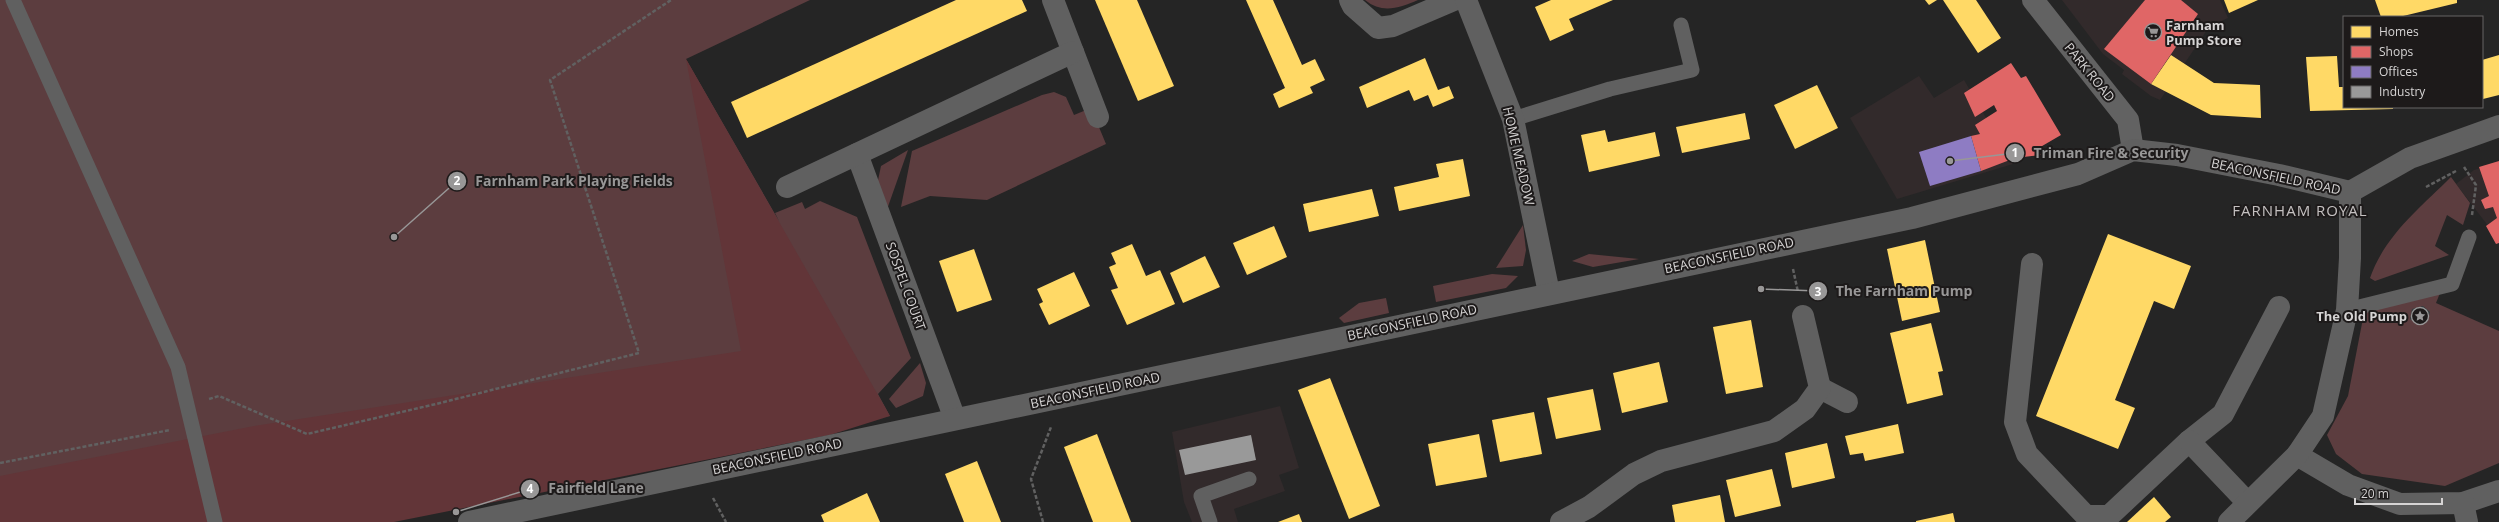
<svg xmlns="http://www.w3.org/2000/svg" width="2499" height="522" font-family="'Open Sans',sans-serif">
  <rect width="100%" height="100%" fill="#252525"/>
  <g fill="#322a2b">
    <path d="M2062 0H2220L2228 18 2209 27 2160 100 2151 96 2122 74 2124 70 2103 54Z"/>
    <path d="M1919 76 1934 98 1964 80 2013 164 1897 199 1850 118Z"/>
    <path d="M2499 163V240L2456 184 2474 170Z"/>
    <path d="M1280 406 1299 468 1279 475 1285 491 1234 509 1238 522H1192L1184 502 1172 432Z"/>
  </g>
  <g fill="#5c3d3f">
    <path d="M0 0H810L686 59 779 221 775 213 802 202 805 209 820 201 857 217 911 358 878 394 890 416 0 522Z"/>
    <path d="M1365 0H1418C1399 8 1382 14 1365 0Z"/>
    <path d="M1054 92 1066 97 1074 115 1091 108 1106 144 987 200 930 196 901 207 912 151 1042 95Z"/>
    <path d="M908 150 885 215 877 185 881 166Z"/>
    <path d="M2451 177 2470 203 2463 225 2447 215 2435 246 2449 255 2375 281 2370 278C2385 235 2420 208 2451 177Z"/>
    <path d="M1523 225 1526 250 1523 266 1496 268Z"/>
    <path d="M1589 254 1639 259 1593 267 1572 261Z"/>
    <path d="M1492 274 1518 276 1506 288 1436 302 1433 286Z"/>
    <path d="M2442 288 2436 303 2499 331V463L2445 486 2362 474 2336 454 2327 435 2348 396 2364 313Z"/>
    <path d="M1386 298 1389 313 1344 323 1339 318 1359 303Z"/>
    <path d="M920 363 926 383 923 396 896 408 889 399Z"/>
  </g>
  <path fill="#623538" d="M686 59 890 416 830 435 394 522H0V476L254 426 741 351Z"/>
  <g fill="#ffd966">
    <path d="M956 0H1022L1027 11 747 138 731 102Z"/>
    <path d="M1095 0H1137L1174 86 1138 101Z"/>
    <path d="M1246 0H1273L1302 65 1315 59 1325 80 1310 87 1313 93 1279 108 1273 94 1285 88Z"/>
    <path d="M1551 0H1613L1569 19 1574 30 1550 41 1535 7Z"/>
    <path d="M1925 0H1937L1929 5Z"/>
    <path d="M1943 0H1976L2001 38 1978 53Z"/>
    <path d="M2224 0H2258L2229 13Z"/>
    <path d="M2375 0H2457V3L2399 17H2381Z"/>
    <path d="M2171 55 2214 83 2260 85 2261 118 2211 115 2151 84Z"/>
    <path d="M2499 55V95L2483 99 2482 60Z"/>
    <path d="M2337 56 2339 87H2344V107H2393V109L2310 111 2306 57Z"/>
    <path d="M1425 58 1438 90 1449 86 1454 98 1433 107 1428 95 1414 101 1409 90 1367 108 1359 87Z"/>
    <path d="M1817 85 1838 128 1795 149 1774 105Z"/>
    <path d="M1745 113 1750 139 1682 153 1676 127Z"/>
    <path d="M1605 130 1608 142 1655 132 1660 156 1589 172 1581 135Z"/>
    <path d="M1463 159 1470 196 1399 211 1394 187 1439 177 1436 164Z"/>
    <path d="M1372 189 1379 216 1309 232 1303 204Z"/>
    <path d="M1274 226 1287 257 1247 275 1233 243Z"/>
    <path d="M2108 234 2191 266 2174 309 2154 301 2115 400 2135 408 2118 449 2036 416Z"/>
    <path d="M1925 240 1940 312 1902 321 1887 249Z"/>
    <path d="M1132 244 1146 276 1160 270 1175 304 1127 325 1111 290 1118 288 1109 267 1116 264 1111 253Z"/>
    <path d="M974 249 992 300 957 312 939 261Z"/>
    <path d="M1205 256 1220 287 1183 303 1170 273Z"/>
    <path d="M1074 272 1090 306 1049 325 1039 304 1043 302 1037 289Z"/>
    <path d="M1751 320 1763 387 1726 394 1713 327Z"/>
    <path d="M1931 323 1943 371 1938 372 1943 395 1907 404 1890 333Z"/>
    <path d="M1659 362 1668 402 1622 413 1613 373Z"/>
    <path d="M1330 378 1380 506 1349 519 1298 390Z"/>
    <path d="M1593 389 1601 430 1556 439 1547 398Z"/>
    <path d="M1534 412 1542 454 1500 462 1492 420Z"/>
    <path d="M1898 424 1904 453 1865 461 1863 453 1850 455 1845 436Z"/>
    <path d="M1097 434 1131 522H1093L1064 447Z"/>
    <path d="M1479 434 1487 477 1436 486 1428 444Z"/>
    <path d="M1827 443 1835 478 1792 488 1785 453Z"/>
    <path d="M977 461 1001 522H964L945 474Z"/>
    <path d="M1772 469 1781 506 1735 517 1726 480Z"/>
    <path d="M867 493 880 522H824L821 515Z"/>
    <path d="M1720 495 1725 522H1675L1672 505Z"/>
    <path d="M2154 497 2171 517 2165 522H2127Z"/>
    <path d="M1953 513 1955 522H1916V521Z"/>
    <path d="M1299 514 1302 522H1278Z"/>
  </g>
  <g fill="#e06666">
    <path d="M2145 0H2181L2198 14 2151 84 2104 49Z"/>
    <path d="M2011 63 2021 78 2026 76 2061 135 2037 149 2041 155 2015 158 1981 171 1971 136 1980 134 1975 125 1997 111 1994 105 1975 117 1964 93Z"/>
    <path d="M2499 161V243L2496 244 2486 226 2497 218 2493 207 2485 209 2481 200 2489 196 2479 167Z"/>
  </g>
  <path fill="#8e7cc3" d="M1971 136 1981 171 1930 186 1919 152Z"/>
  <path fill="#999" d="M1251 435 1256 460 1185 475 1179 450Z"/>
  <path fill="#343e3f" d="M2423 306 2430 312 2427 322 2418 325 2410 319 2412 309Z"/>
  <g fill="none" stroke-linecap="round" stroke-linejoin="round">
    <g stroke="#616161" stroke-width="2.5" stroke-dasharray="4 2" stroke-linecap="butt">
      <path d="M2464 167 2476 185 2472 215"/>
      <path d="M2426 187 2456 171"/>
      <path d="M1793 269 1798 292"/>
      <path d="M209 399 219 396 307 434 436 404 639 353 550 80 671 0"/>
      <path d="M0 463 170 430"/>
      <path d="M713 498 726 522"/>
      <path d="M1043 522 1031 479 1051 427"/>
    </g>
    <g stroke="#606060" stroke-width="15">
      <path d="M13 0 178 367 215 522"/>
      <path d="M1513 119 1610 89 1692 70 1681 25"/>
      <path d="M2347 310 2452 284 2469 237"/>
      <path d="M1210 522 1201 496 1249 479"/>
    </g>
    <g stroke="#606060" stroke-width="22">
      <path d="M1053 0 1098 117"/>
      <path d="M1350 0 1353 6 1378 28 1393 26 1454 0"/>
      <path d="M1466 0 1513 119 1549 293"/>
      <path d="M857 154 955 419"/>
      <path d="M787 187 1073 52"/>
      <path d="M2032 264 2015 422 2027 454 2086 516H2109L2189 441 2223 414 2279 307"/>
      <path d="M1820 388 1847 402"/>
      <path d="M2189 441 2247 502"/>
      <path d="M2297 455 2348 485 2400 504 2463 503 2499 491"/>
      <path d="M2463 503 2467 522"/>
      <path d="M1561 522 1589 507 1634 474 1661 461 1774 431 1805 409 1820 388 1803 316"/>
    </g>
    <path stroke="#606060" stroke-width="22" d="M2229 522 2297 455 2323 416 2347 310 2350 258V192"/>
    <path stroke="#626262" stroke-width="22" d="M2033 0 2128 120 2133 150"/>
    <path stroke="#606060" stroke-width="22" d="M469 522 1912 218 2078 174 2133 150 2177 155 2279 175 2350 192 2410 158 2499 126"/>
  </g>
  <defs>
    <g id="supermarket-ring" transform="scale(0.9)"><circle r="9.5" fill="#1d1a1a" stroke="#989797" stroke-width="1.5"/><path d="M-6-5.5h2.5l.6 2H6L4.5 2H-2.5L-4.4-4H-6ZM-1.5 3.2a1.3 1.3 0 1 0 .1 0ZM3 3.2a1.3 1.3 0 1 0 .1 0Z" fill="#989797"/></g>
    <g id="sight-ring" transform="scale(0.9)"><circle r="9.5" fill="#1d1a1a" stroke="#989797" stroke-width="1.5"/><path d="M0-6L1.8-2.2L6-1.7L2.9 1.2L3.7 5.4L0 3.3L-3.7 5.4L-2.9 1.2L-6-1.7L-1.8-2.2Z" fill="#989797"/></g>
  </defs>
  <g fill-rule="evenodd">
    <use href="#supermarket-ring" x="2153" y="32"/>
    <use href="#sight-ring" x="2420" y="316"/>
  </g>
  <g text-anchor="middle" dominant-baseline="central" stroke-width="4" stroke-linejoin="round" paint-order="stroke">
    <g font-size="13" font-weight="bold" fill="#d6d4d4" stroke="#1d1a1a" text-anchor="start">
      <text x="2166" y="25">Farnham<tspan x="2166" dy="15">Pump Store</tspan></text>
      <text x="2407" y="316" text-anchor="end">The Old Pump</text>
    </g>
    <g font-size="13" fill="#d6d4d4" stroke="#1d1a1a">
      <text transform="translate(2090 72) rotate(51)">PARK ROAD</text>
      <text transform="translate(1519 156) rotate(77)">HOME MEADOW</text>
      <text transform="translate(2276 176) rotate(12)">BEACONSFIELD ROAD</text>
      <text transform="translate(1729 255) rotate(-12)">BEACONSFIELD ROAD</text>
      <text transform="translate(906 286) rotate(70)">SOSPEL COURT</text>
      <text transform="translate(1412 322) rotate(-12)">BEACONSFIELD ROAD</text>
      <text transform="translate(1095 390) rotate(-12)">BEACONSFIELD ROAD</text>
      <text transform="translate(777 456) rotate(-12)">BEACONSFIELD ROAD</text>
    </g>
    <g font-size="15" letter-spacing="1" fill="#c4c0c0" stroke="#1d1a1a">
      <text x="2300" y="210">FARNHAM ROYAL</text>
    </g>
  </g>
  <path fill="none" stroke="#989797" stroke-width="1.5" d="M1950 161L2015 153M394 237L457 181M1761 289L1818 291M456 512L530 489"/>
  <g fill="#989797" stroke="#1d1a1a" stroke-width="1.5">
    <circle cx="1950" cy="161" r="4"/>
    <circle cx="394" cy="237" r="4"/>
    <circle cx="1761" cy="289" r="4"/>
    <circle cx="456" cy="512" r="4"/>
    <circle cx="2015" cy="153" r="10"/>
    <circle cx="457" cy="181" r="10"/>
    <circle cx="1818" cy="291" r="10"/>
    <circle cx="530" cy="489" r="10"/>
  </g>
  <g font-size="12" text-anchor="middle" font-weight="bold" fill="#fff">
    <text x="2015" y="157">1</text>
    <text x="457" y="185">2</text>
    <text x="1818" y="296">3</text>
    <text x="530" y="493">4</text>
  </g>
  <g font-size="14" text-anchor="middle" font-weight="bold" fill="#989797" stroke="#1d1a1a" stroke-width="4" stroke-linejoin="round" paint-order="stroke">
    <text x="2111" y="158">Triman Fire &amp; Security</text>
    <text x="574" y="186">Farnham Park Playing Fields</text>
    <text x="1904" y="296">The Farnham Pump</text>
    <text x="596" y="493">Fairfield Lane</text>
  </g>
  <rect x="2343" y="16" width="140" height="92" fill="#1d1a1a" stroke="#676464"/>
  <rect x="2351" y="26" width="20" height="12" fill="#ffd966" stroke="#676464"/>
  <text x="2379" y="36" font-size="12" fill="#d6d4d4">Homes</text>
  <rect x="2351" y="46" width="20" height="12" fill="#e06666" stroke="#676464"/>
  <text x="2379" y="56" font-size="12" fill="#d6d4d4">Shops</text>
  <rect x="2351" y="66" width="20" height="12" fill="#8e7cc3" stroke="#676464"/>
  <text x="2379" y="76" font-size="12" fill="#d6d4d4">Offices</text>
  <rect x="2351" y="86" width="20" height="12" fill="#999999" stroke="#676464"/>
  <text x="2379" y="96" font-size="12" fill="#d6d4d4">Industry</text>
  <path d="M2355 498v6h87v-6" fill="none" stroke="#d6d4d4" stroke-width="2"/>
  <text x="2361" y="498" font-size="12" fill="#d6d4d4" stroke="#1d1a1a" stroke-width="3" paint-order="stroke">20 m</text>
</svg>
